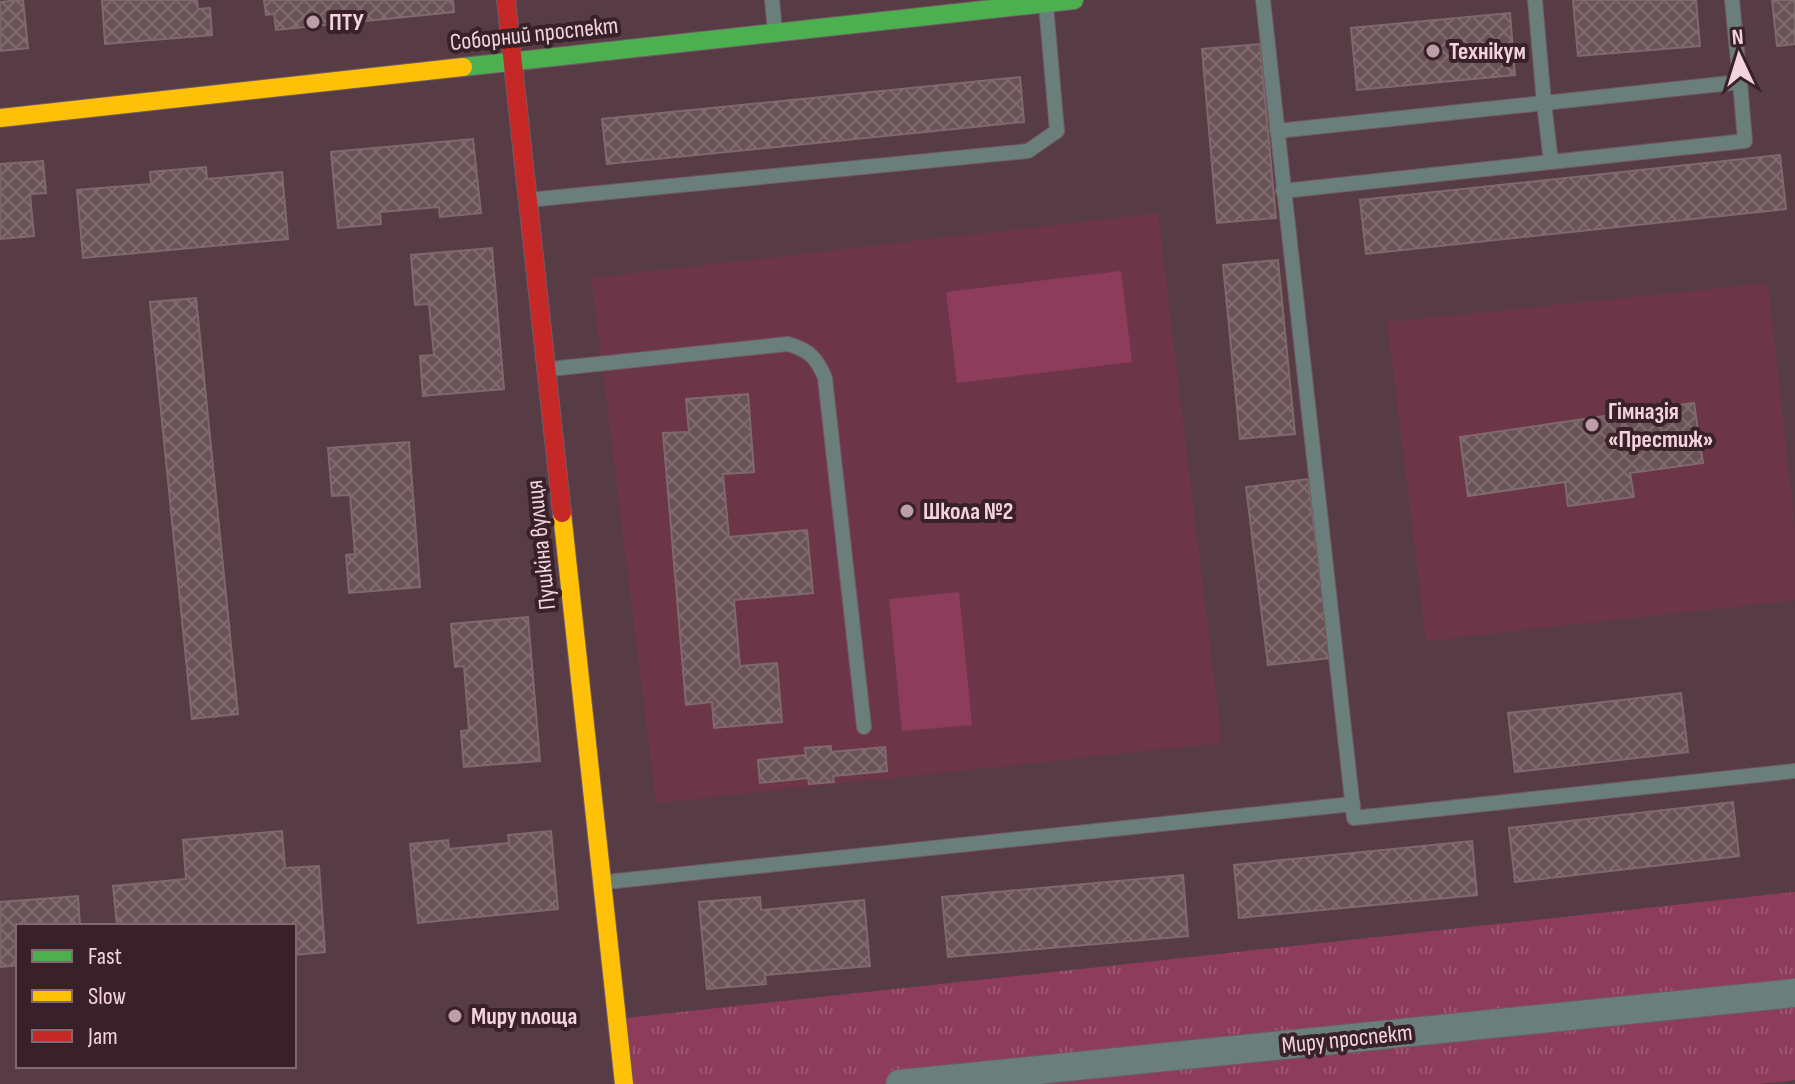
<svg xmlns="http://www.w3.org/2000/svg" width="1795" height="1084" font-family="'Sofia Sans Condensed',sans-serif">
  <defs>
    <pattern id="grass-tufts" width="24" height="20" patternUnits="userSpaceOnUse" patternTransform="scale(2)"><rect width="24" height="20" fill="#8e3c5b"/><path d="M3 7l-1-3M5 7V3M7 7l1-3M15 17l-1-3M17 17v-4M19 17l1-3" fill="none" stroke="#9e5772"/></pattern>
    <pattern id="building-cross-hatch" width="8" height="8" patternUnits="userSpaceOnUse" patternTransform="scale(2)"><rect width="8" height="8" fill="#6a5357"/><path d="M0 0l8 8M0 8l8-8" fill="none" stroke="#806b6f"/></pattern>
  </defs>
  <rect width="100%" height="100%" fill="#573c45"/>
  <g fill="#6c3548">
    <path d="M1158 213 1222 743 656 803 591 278Z"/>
    <path d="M1768 283 1795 527V600L1426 641 1387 322Z"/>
  </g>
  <path fill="url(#grass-tufts)" d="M1795 892V1080L1759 1084H624L616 1019Z"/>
  <g fill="#8e3c5b">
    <path d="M1121 271 1132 362 957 383 946 292Z"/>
    <path d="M959 592 972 725 902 731 889 599Z"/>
  </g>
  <g fill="url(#building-cross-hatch)" stroke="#80696d" stroke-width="2">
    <path d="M23 0 28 48 0 51V2Z"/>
    <path d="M102 0H197L198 9 210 8 212 35 105 44Z"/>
    <path d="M264 0H453L454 12 276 30 274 14 266 15Z"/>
    <path d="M1573 0H1696L1700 46 1578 56Z"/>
    <path d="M1772 0H1795V44L1777 46Z"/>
    <path d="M1510 13 1515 75 1357 90 1351 28Z"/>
    <path d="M1260 44 1276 218 1217 223 1202 49Z"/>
    <path d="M1020 77 1024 122 607 164 602 119Z"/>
    <path d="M473 139 481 213 440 217 439 207 380 212 381 224 338 228 331 152Z"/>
    <path d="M1780 155 1786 209 1366 254 1360 200Z"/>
    <path d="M43 161 46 193 30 194 34 236 0 239V164Z"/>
    <path d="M206 167 207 179 282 172 288 239 83 258 77 190 151 184 150 172Z"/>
    <path d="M492 248 504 389 423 396 420 356 434 355 429 304 415 305 411 255Z"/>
    <path d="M1278 260 1295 434 1240 439 1223 265Z"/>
    <path d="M196 298 238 714 192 719 150 302Z"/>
    <path d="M748 394 754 472 723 474 729 537 807 530 813 593 734 600 740 666 777 663 782 722 714 728 712 702 686 705 663 433 689 432 686 399Z"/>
    <path d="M1694 403 1703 463 1630 473 1634 497 1568 506 1565 482 1468 496 1460 437Z"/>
    <path d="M409 442 420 587 349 593 346 555 355 554 350 495 332 496 328 448Z"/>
    <path d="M1308 479 1330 658 1268 665 1246 487Z"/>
    <path d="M528 617 540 761 464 767 461 731 469 730 464 666 455 667 451 624Z"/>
    <path d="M1681 693 1688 752 1515 772 1508 713Z"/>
    <path d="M831 746V752L885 747 887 771 833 776 834 782 809 784 808 778 760 783 758 760 806 755 805 748Z"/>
    <path d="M1733 802 1739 856 1515 882 1509 828Z"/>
    <path d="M282 831 285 868 319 866 325 952 294 955V926H117L113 886 186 879 183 840Z"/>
    <path d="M551 831 558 909 418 923 410 844 448 840 449 849 509 843 508 835Z"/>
    <path d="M1472 841 1477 895 1239 918 1234 865Z"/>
    <path d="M1183 875 1188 936 948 957 942 897Z"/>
    <path d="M78 896 80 926H18V965L0 967V902Z"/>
    <path d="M760 897 761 910 864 900 870 966 765 975 766 984 707 989 699 902Z"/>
  </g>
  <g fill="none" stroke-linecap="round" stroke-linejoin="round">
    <g stroke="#715a61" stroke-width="16">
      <g id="lane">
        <path d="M772 0 775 31"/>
        <path d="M1263 0 1354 818 1795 771"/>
        <path d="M1535 0 1544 103 1740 82 1732 0"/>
        <path d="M1277 131 1544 103 1551 162"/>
        <path d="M1283 191 1745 141 1740 82"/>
        <path d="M528 200 1028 151 1057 131 1046 5"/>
        <path d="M550 369 788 344C809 350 817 358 825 378L864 727"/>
        <path d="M606 882 1353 804"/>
      </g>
    </g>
    <g stroke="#715a61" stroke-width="30">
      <path id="street" d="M900 1084 1795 993"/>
    </g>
    <g stroke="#715a61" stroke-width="20">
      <path id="fast" d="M463 67 1074 0"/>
    </g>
    <g stroke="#715a61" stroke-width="20">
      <g id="slow">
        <path d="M0 118 463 67"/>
        <path d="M562 513 624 1084"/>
      </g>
    </g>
    <g stroke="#715a61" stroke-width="20">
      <path id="jam" d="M506 0 562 513"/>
    </g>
    <use href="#lane" stroke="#6a7e7b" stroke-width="14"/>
    <use href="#street" stroke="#6a7e7b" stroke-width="28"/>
    <use href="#fast" stroke="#4caf50" stroke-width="18"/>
    <use href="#slow" stroke="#ffc107" stroke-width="18"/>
    <use href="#jam" stroke="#c62828" stroke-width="18"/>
  </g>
  <g fill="#bd9ea7" stroke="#392129" stroke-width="3">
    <circle cx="313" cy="22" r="8"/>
    <circle cx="1433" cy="51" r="8"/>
    <circle cx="1592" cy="425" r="8"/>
    <circle cx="907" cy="511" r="8"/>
    <circle cx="455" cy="1016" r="8"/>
  </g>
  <g text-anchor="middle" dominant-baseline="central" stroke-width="8" stroke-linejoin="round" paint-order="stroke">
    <g font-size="24" font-weight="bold" fill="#f4d3dc" stroke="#392129" text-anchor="start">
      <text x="329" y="22">ПТУ</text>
      <text x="1449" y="51">Технікум</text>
      <text x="1608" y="411">Гімназія<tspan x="1608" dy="28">«Престиж»</tspan></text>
      <text x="923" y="511">Школа №2</text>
      <text x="471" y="1016">Миру площа</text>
    </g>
    <g font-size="24" fill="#f4d3dc" stroke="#392129">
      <text transform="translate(534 34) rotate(-6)">Соборний проспект</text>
      <text transform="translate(541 545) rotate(-96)">Пушкіна вулиця</text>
      <text transform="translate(1347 1039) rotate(-6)">Миру проспект</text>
    </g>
  </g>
  <rect x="16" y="924" width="280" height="144" fill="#392129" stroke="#846871" stroke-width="2"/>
  <rect x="32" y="950" width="40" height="12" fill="#4caf50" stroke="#846871" stroke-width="2"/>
  <text x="88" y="964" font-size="24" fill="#f4d3dc">Fast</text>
  <rect x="32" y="990" width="40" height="12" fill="#ffc107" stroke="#846871" stroke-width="2"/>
  <text x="88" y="1004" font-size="24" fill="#f4d3dc">Slow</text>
  <rect x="32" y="1030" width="40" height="12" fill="#c62828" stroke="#846871" stroke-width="2"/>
  <text x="88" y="1044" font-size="24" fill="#f4d3dc">Jam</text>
  <g transform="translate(1739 56) rotate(356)" stroke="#392129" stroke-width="6" paint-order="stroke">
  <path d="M0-6L14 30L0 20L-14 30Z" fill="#f4d3dc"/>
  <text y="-12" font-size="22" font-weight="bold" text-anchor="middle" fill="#f4d3dc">N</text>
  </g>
</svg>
